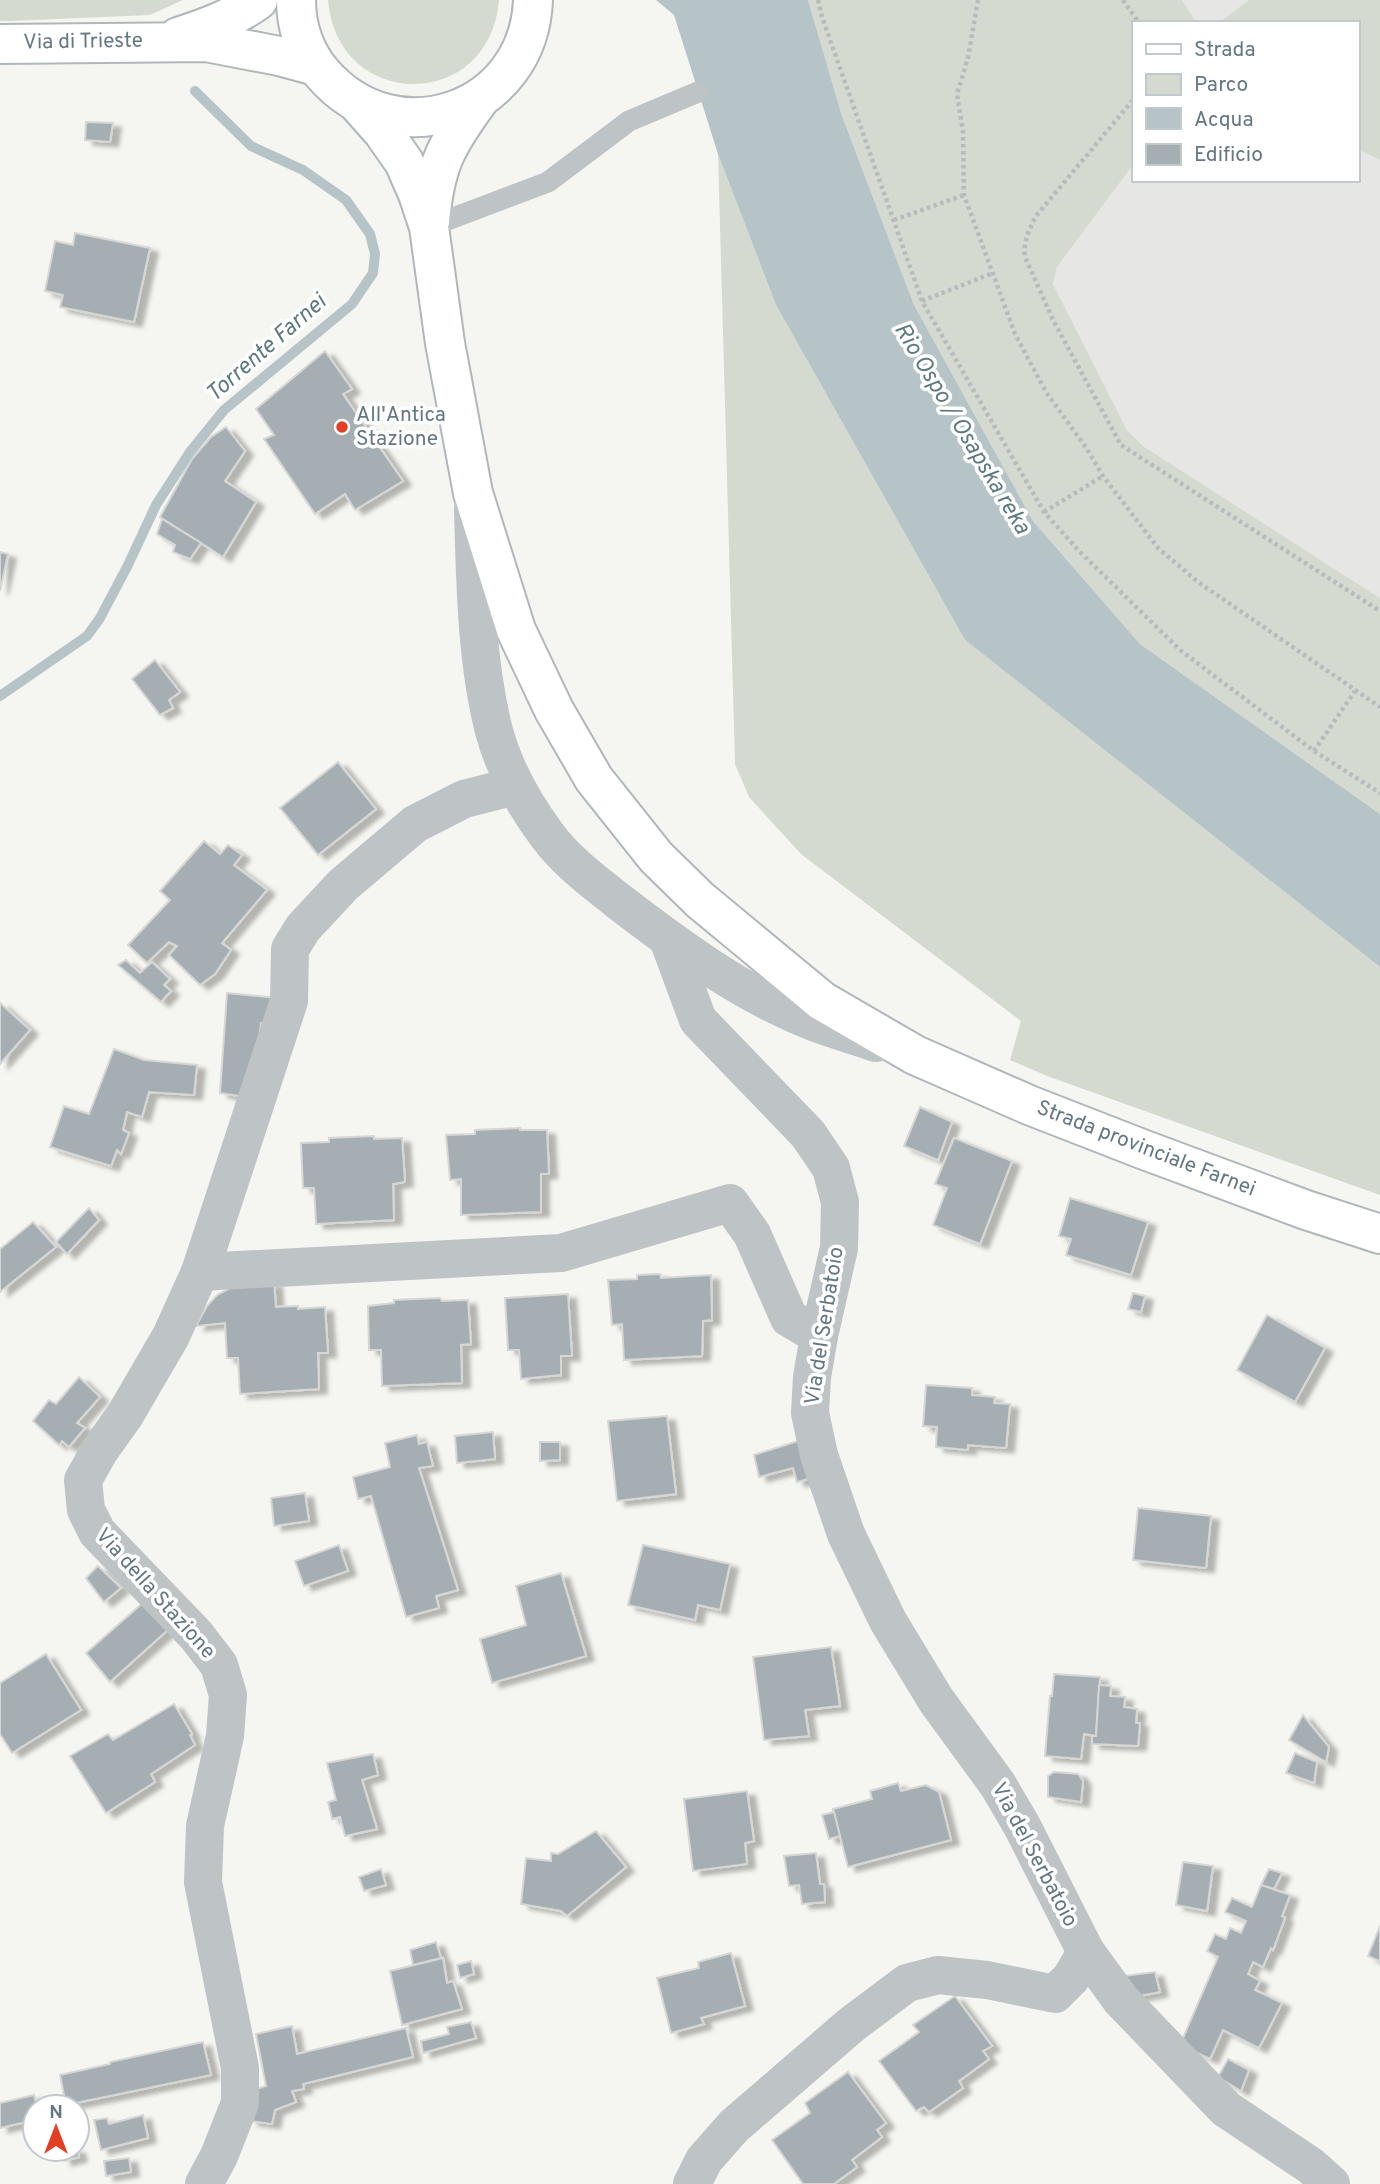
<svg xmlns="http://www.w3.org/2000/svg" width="1380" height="2184" font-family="Overpass,sans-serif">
  <defs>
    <filter id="shadow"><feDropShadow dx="8" dy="4.5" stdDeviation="2" flood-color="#0004"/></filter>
  </defs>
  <rect width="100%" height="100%" fill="#f5f5f1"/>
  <g fill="#e6e6e5">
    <path d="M1182 0H1249L1218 23H1197Z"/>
    <path d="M1357 149 1380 160V598L1143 446 1127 430 1053 284 1057 267 1133 165V180H1357Z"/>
  </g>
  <g fill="#d5dad0">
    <path d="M0 0H183L150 15 11 21H0Z"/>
    <path d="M328 0H499C490 112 337 112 328 0Z"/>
    <path d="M808 0H1182L1197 23H1133V165L1057 267 1053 284 1127 430 1143 446 1380 598V814L1140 644 1033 521 914 305 842 116Z"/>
    <path d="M1249 0H1380V160L1357 149V23H1218Z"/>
    <path d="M718 154 776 305 965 640 1380 967V1195L1047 1076 1010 1060 1021 1021 801 854 749 797 735 764Z"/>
  </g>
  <path fill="#b6c4c7" d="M656 0H808L842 116 914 305 1033 521 1140 644 1380 814V967L965 640 776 305 718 154 674 15Z"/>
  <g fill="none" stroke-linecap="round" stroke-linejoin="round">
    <path stroke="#b6c4c7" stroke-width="10" d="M0 696 87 636 100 618 128 565 156 505 190 452 224 410 352 304 373 273 375 254 370 234 346 200 303 170 251 146 195 91"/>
  </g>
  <g fill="#a5afb3" stroke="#d6d6d4" stroke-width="2" filter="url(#shadow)">
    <path d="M86 122 113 123 110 142 85 140Z"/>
    <path d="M75 233 150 248 134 322 60 307 63 295 45 291 55 241 73 245Z"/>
    <path d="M325 351 352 389 343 394 403 481 355 510 345 494 315 514 264 439 274 435 256 409Z"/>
    <path d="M226 427 245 451 225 481 256 502 223 557 160 517 192 459 211 437Z"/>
    <path d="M162 519 201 543 190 559 173 552 175 545 157 534Z"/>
    <path d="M0 552 8 554 0 591Z"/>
    <path d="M155 660 180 692 169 700 173 708 160 715 132 679Z"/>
    <path d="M338 762 376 809 318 855 280 808Z"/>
    <path d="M204 841 220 854 228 845 242 855 234 865 267 890 222 943 231 950 215 974 200 985 169 955 177 946 169 942 147 963 128 945 170 900 160 891Z"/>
    <path d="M126 960 140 973 152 962 170 979 164 985 171 991 161 1002 118 965Z"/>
    <path d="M227 993 277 998 273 1025 261 1023 252 1098 220 1093Z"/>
    <path d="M0 1003 30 1030 0 1064Z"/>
    <path d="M114 1049 144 1060 197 1065 194 1095 149 1092 142 1117 127 1112 123 1130 129 1133 121 1154 117 1150 111 1166 50 1147 64 1106 89 1114Z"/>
    <path d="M920 1107 952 1122 938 1160 904 1146Z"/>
    <path d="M520 1128V1130H547L549 1174H541V1212L461 1215V1179L450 1180 446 1135 475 1134V1130Z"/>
    <path d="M374 1136V1139L402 1138 405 1182 393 1184 394 1220 316 1224 314 1188H303L301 1143 329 1142V1138Z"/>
    <path d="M954 1138 1012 1161 980 1244 933 1225 947 1188 935 1184Z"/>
    <path d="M1070 1198 1148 1222 1131 1275 1066 1255 1071 1239 1059 1236Z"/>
    <path d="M89 1208 99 1220 67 1254 56 1242Z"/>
    <path d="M33 1222 56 1247 0 1292V1249Z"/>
    <path d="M660 1274 661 1278 711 1275 712 1320 703 1321 702 1356 624 1360 622 1324 612 1325 608 1280 637 1279V1275Z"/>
    <path d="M274 1282 276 1307 298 1306V1309L325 1307 328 1353H318L319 1389 240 1394 238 1358H227L225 1323 196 1326 207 1306 217 1295 232 1287Z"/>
    <path d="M1133 1293 1145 1296 1141 1312 1128 1309Z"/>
    <path d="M568 1294 572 1356H561V1375L521 1379 519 1350H508L505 1298Z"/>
    <path d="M440 1298 442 1301 468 1300 471 1344 461 1345 462 1383 382 1386 381 1350H369L368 1306 394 1303V1300Z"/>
    <path d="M1267 1315 1325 1348 1295 1402 1237 1370Z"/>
    <path d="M79 1377 100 1397 77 1423 85 1428 69 1447 62 1441 59 1445 33 1421 49 1400 56 1404Z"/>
    <path d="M926 1385 972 1388V1395L995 1397 994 1403 1010 1404 1006 1448 968 1445V1450L936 1447 937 1427 923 1426Z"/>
    <path d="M667 1416 676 1494 617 1501 608 1421Z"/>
    <path d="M493 1432 495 1459 457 1463 455 1436Z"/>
    <path d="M417 1435 419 1444 427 1442 433 1466 419 1468 458 1590 436 1596 439 1608 406 1617 371 1496 358 1499 353 1477 390 1467 385 1443Z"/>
    <path d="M798 1441 808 1479 797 1482 793 1468 759 1477 754 1455Z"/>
    <path d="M540 1442H560V1460L540 1461Z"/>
    <path d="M305 1493 309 1521 274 1526 271 1498Z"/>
    <path d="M1138 1508 1211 1516 1206 1568 1133 1560Z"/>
    <path d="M339 1545 348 1571 304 1586 295 1561Z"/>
    <path d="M643 1545 730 1564 720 1610 698 1605 695 1620 628 1605Z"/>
    <path d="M98 1566 121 1588 104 1602 86 1578Z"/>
    <path d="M561 1573 586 1656 492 1683 480 1639 526 1625 516 1586Z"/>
    <path d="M145 1601 170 1628 110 1682 86 1653Z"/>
    <path d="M831 1647 840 1706 805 1710 809 1736 764 1740 753 1657Z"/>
    <path d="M46 1654 81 1710 12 1753 0 1734V1683Z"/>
    <path d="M1054 1674 1100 1677 1096 1736 1084 1734 1081 1759 1045 1756 1050 1696H1052Z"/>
    <path d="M1099 1685 1111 1686 1110 1696 1125 1697 1124 1707 1137 1709 1136 1723H1140L1138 1746 1092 1744V1736H1096Z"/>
    <path d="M174 1704 192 1734 190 1735 195 1745 151 1774 155 1782 106 1813 70 1756 108 1734 113 1740Z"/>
    <path d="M1303 1715 1329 1747 1326 1762 1289 1740Z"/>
    <path d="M1295 1753 1317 1762 1314 1783 1286 1773Z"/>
    <path d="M373 1754 378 1775 362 1780 377 1829 345 1836 340 1817 332 1819 328 1802 336 1800 327 1763Z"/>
    <path d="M1054 1772 1078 1774 1083 1781 1081 1802 1048 1797V1776Z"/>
    <path d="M898 1783 901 1791 926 1785 939 1792 951 1840 848 1867 833 1809 872 1799 870 1791Z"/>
    <path d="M747 1791 754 1841 745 1843 747 1864 693 1871 684 1799Z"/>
    <path d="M834 1812 840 1836 829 1839 822 1815Z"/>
    <path d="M596 1831 626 1867 567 1916 561 1911 521 1904 526 1858 551 1861V1853L558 1854Z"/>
    <path d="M816 1853 820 1884H824L825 1902 802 1904 799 1885 789 1886 784 1856Z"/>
    <path d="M1183 1862 1213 1866 1207 1911 1176 1905Z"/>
    <path d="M381 1869 386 1885 364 1891 359 1877Z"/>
    <path d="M1269 1869 1282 1873 1274 1889 1261 1885Z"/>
    <path d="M1261 1885 1290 1895 1282 1916 1285 1918 1273 1950 1271 1948 1263 1967 1253 1962 1248 1974 1260 1981 1255 1990 1282 2003 1259 2048 1223 2030 1210 2059 1180 2045 1218 1957 1207 1951 1215 1934 1226 1939 1230 1928 1241 1933 1246 1921 1225 1912 1232 1898 1252 1907Z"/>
    <path d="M1380 1926V1961L1368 1956Z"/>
    <path d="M436 1942 441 1958 413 1965 410 1950Z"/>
    <path d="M731 1953 745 2006 701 2018 704 2024 671 2033 657 1978 699 1968 698 1962Z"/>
    <path d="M443 1958 447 1983 453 1981 462 2009 402 2025 390 1971Z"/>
    <path d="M471 1961 474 1974 460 1978 457 1965Z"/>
    <path d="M1155 1972 1160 1992 1134 1997 1124 1976Z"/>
    <path d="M955 1996 992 2046 983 2051 989 2059 959 2081 963 2088 929 2112 924 2107 916 2111 879 2061 919 2032 913 2025Z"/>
    <path d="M471 2022 476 2038 423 2053 421 2041 449 2034 447 2027Z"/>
    <path d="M292 2026 297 2054 406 2028 413 2057 303 2084 304 2089 292 2091 296 2102 275 2110 272 2124 250 2121 253 2090 266 2086 256 2034Z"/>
    <path d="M203 2042 211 2075 66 2105 60 2075 110 2064V2062Z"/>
    <path d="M1228 2059 1249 2070 1241 2091 1218 2077Z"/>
    <path d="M848 2072 886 2123 877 2130 882 2137 852 2160 857 2167 834 2184H803L772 2140 810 2113 805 2103Z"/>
    <path d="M34 2095 37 2107H35V2120L0 2128V2103Z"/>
    <path d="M143 2115 148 2138 101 2150 94 2120 107 2118 109 2124Z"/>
    <path d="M68 2149H77L79 2157 64 2161 61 2151Z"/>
    <path d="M129 2158 131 2172 106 2176 104 2161Z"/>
  </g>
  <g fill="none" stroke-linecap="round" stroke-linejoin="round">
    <g stroke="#b0b7ba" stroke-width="42">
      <g id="secondary">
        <path d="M296 0C296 27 305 54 323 74 396 158 529 112 533 0"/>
        <path d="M178 37C206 28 234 18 258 0"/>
        <path d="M0 44 206 42 279 56 316 66"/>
        <path d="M359 105 383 132 404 162 418 194 429 227 445 343 473 493 516 630 554 710 594 779 656 857 700 900 822 1001 915 1055 1029 1105 1142 1149 1306 1210 1380 1234"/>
        <path d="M430 221C435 165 446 145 479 100"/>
      </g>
    </g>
    <g stroke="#b8bbbd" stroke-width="4.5" stroke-dasharray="3.5 3.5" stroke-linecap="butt">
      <path d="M818 0 822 17 922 301 1044 512 1079 551 1180 650 1314 751 1380 793"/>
      <path d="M978 0 968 58 957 94 963 132 964 195 1015 334 1046 392 1087 449 1103 476 1158 548 1198 582 1380 707"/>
      <path d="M1123 0 1139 23"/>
      <path d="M1133 100 1036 216C1029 230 1023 242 1025 257L1054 322 1121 445 1380 611"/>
      <path d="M894 220 964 195"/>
      <path d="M922 301 993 273"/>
      <path d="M1044 512 1103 476"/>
      <path d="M1314 751 1355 691"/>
    </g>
    <path stroke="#bec3c5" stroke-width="21" d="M429 227 548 182 629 121 698 92"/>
    <g stroke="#bec3c5" stroke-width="38">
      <path d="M473 509C475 582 476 660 494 731 504 768 524 804 547 835 565 860 593 881 617 900 678 947 743 995 816 1023 835 1030 856 1036 876 1043"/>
      <path d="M668 939 698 1020 808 1134 831 1168 840 1202 839 1248 819 1336 812 1377 810 1413 819 1455 846 1534 888 1621 936 1700 998 1785 1022 1826 1086 1952 1121 2000 1226 2109 1311 2166 1331 2184"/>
      <path d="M200 1272 561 1253 730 1203 752 1234 789 1318 819 1336"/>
      <path d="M204 2184 219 2156 240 2103V2068L203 1882 205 1826 225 1736 228 1695 219 1665 196 1635 97 1532 86 1510 83 1480 100 1450 125 1415 171 1336 200 1272 289 1001 290 949 303 928 343 885 415 824 464 799 515 786"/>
      <path d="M692 2184 704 2160 734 2126 851 2025 907 1983 938 1975 987 1980 1055 1994 1071 1978 1086 1952"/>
    </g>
    <use href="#secondary" stroke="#fff" stroke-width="38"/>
  </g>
  <circle fill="#e23f24" stroke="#fff" stroke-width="2.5" cx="342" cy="427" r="7"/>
  <g text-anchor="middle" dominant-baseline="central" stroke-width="7" stroke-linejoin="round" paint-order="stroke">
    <g font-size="21" fill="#647882" stroke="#fff">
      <text transform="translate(83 42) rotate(-1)">Via di Trieste</text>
      <text transform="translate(1146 1149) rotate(21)">Strada provinciale Farnei</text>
      <text transform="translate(825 1326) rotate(-81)">Via del Serbatoio</text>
      <text transform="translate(155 1594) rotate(48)">Via della Stazione</text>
      <text transform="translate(1034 1855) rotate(62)">Via del Serbatoio</text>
    </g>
    <g font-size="21" fill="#647882" stroke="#fff" text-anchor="start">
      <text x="356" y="415">All'Antica<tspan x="356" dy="24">Stazione</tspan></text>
    </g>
    <g font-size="23" font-style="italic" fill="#5f7a7f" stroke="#fff">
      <text transform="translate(267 349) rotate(-41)">Torrente Farnei</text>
      <text transform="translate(961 429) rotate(59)">Rio Ospo / Osapska reka</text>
    </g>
  </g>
  <rect x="1132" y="21" width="228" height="161" fill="#ffffff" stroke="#c1c9cd" stroke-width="2"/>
  <rect x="1146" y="44" width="35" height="10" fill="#ffffff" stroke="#c1c9cd" stroke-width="2"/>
  <text x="1194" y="56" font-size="21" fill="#647882">Strada</text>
  <rect x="1146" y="74" width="35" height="21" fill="#d5dad0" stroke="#c1c9cd" stroke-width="2"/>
  <text x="1194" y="91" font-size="21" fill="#647882">Parco</text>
  <rect x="1146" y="108" width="35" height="21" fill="#b6c4c7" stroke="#c1c9cd" stroke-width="2"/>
  <text x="1194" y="126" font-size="21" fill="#647882">Acqua</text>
  <rect x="1146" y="144" width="35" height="21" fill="#a5afb3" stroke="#c1c9cd" stroke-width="2"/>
  <text x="1194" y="161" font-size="21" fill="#647882">Edificio</text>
  <g transform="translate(56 2128)"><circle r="33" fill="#ffffff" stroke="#c1c9cd" stroke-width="2"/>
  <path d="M0-5L12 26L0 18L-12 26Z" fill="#e23f24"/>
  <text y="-10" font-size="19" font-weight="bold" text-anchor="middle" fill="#647882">N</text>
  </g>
</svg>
